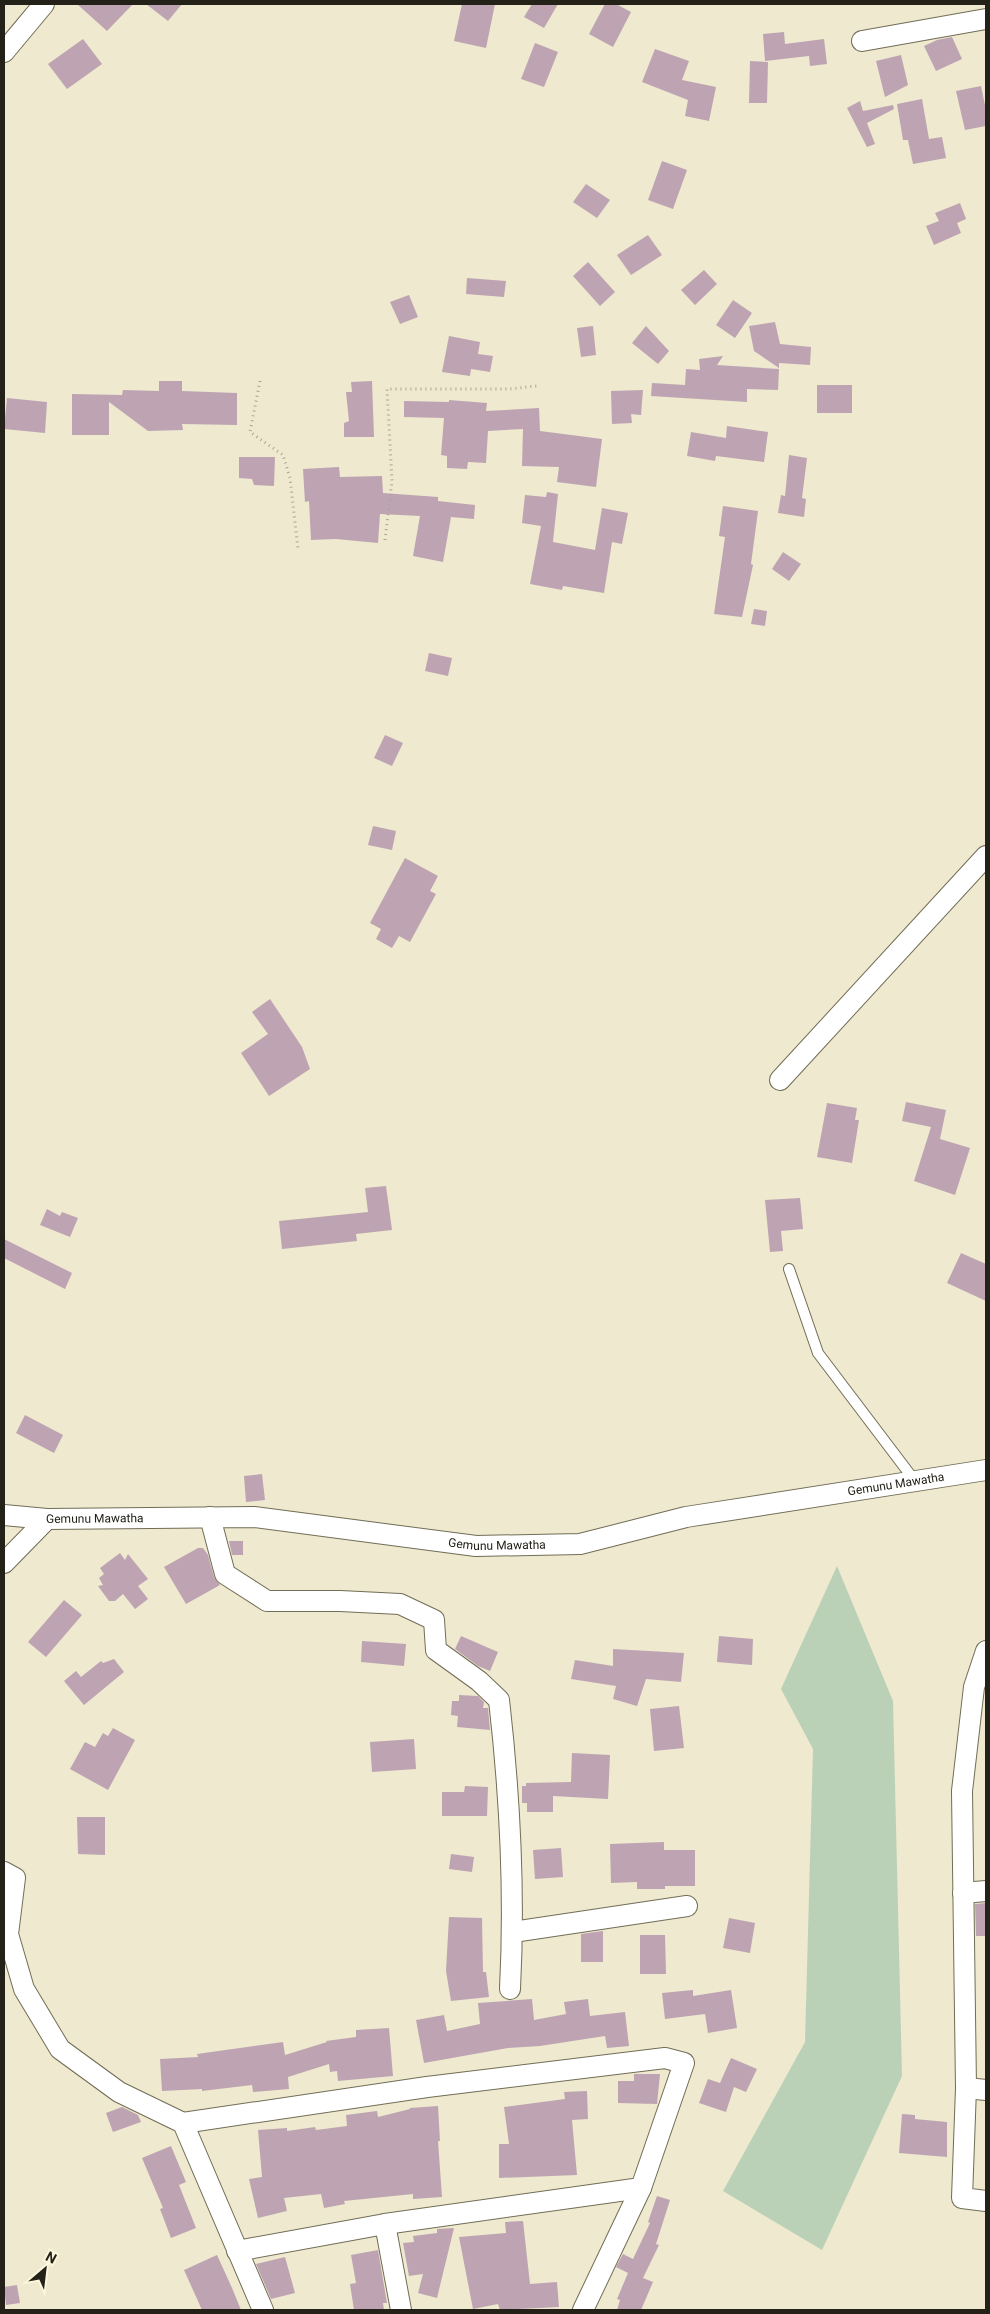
<svg xmlns="http://www.w3.org/2000/svg" width="990" height="2314" font-family="Roboto,sans-serif">
  <rect width="100%" height="100%" fill="#eee9cf"/>
  <path fill="#bbd1b7" d="M837 1566 893 1701 902 2076 822 2250 723 2191 805 2042 813 1749 781 1689Z"/>
  <g fill="#bea4b2">
    <path d="M77 4H133L107 31Z"/>
    <path d="M146 4H182L168 21Z"/>
    <path d="M462 4H495L486 48 454 41Z"/>
    <path d="M532 4H558L544 28 524 17Z"/>
    <path d="M605 4H616L631 12 613 47 589 34Z"/>
    <path d="M784 32 785 44 824 39 827 64 810 66 809 56 765 61 763 34Z"/>
    <path d="M952 37 962 59 936 71 924 46 937 40Z"/>
    <path d="M83 39 102 64 67 89 48 64Z"/>
    <path d="M535 43 558 52 544 87 521 79Z"/>
    <path d="M655 49 689 61 682 80 716 87 709 121 685 116 688 100 642 82Z"/>
    <path d="M901 55 908 85 885 97 876 61Z"/>
    <path d="M750 61 768 62 767 103H749Z"/>
    <path d="M981 86 986 110V126L965 130 956 91Z"/>
    <path d="M922 99 929 139 942 137 946 158 913 164 908 140H903L897 104Z"/>
    <path d="M860 101 863 111 893 105 894 109 867 123 875 144 867 147 847 108Z"/>
    <path d="M662 161 687 170 673 209 648 200Z"/>
    <path d="M586 184 610 200 597 218 573 202Z"/>
    <path d="M960 203 966 219 957 223 961 233 934 245 926 226 939 221 935 213Z"/>
    <path d="M648 235 662 255 631 275 617 255Z"/>
    <path d="M588 262 615 292 600 306 573 276Z"/>
    <path d="M704 270 717 284 695 305 681 290Z"/>
    <path d="M467 278 506 281 504 297 466 294Z"/>
    <path d="M409 295 418 317 400 324 390 302Z"/>
    <path d="M733 300 752 313 735 338 716 325Z"/>
    <path d="M775 322 780 344 811 347 810 365 779 363V368L754 351 749 326Z"/>
    <path d="M593 326 596 355 581 357 577 328Z"/>
    <path d="M646 326 669 351 658 364 632 343Z"/>
    <path d="M449 336 480 342 478 354 493 356 490 372 471 369 470 376 442 372Z"/>
    <path d="M723 356 717 365 779 369 778 390 747 389V402L651 396 652 383 685 385 686 369 700 370 699 359Z"/>
    <path d="M159 381H182V391L237 393V425L182 424 183 430 148 431 109 402V435H72V394L122 395 123 390 159 391Z"/>
    <path d="M372 381 374 437H344V423L349 421 346 392H352L351 382Z"/>
    <rect x="817" y="385" width="35" height="28"/>
    <path d="M643 390 641 415 631 414 632 423 612 424 611 391Z"/>
    <path d="M7 398 47 402 45 433 4 429Z"/>
    <path d="M449 400 487 403 486 411 539 408 540 431 602 439 596 487 557 482 559 467 522 466 523 429 488 431 486 463 468 462 467 469 447 468V456L441 455 444 418 404 417V401L449 402Z"/>
    <path d="M727 426 768 432 764 462 716 456 715 461 687 456 691 432 726 438Z"/>
    <path d="M789 455 807 458 802 498 806 499 804 517 778 513 781 495 785 496Z"/>
    <path d="M239 457H275L274 486 254 485 252 479 239 478Z"/>
    <path d="M339 467 340 477 382 476 383 493 438 497V501L475 505 474 519 451 517 443 562 413 556 420 516 380 514 378 543 336 539 311 540 309 501 305 502 303 469Z"/>
    <path d="M547 492 558 494 553 542 595 550 602 508 628 513 622 544 612 542 604 593 563 586 562 590 530 584 541 526 522 523 525 495 546 497Z"/>
    <path d="M723 506 758 511 751 564 753 565 742 617 714 614 725 537 719 536Z"/>
    <path d="M783 552 801 564 789 581 772 569Z"/>
    <path d="M754 609 767 611 765 626 751 624Z"/>
    <path d="M429 653 452 658 448 676 425 671Z"/>
    <path d="M385 735 403 743 392 766 374 758Z"/>
    <path d="M373 826 396 831 392 850 368 845Z"/>
    <path d="M405 858 438 876 430 891 436 894 410 942 399 936 392 948 376 939 381 929 370 923Z"/>
    <path d="M270 999 302 1047 310 1069 269 1096 241 1053 268 1034 252 1012Z"/>
    <path d="M906 1102 946 1110 940 1139 970 1148 955 1195 914 1181 931 1127 902 1121Z"/>
    <path d="M827 1103 857 1108 855 1120H859L852 1163 817 1157Z"/>
    <path d="M386 1186 392 1230 356 1234 357 1241 282 1249 279 1221 368 1212 365 1188Z"/>
    <path d="M800 1198 803 1229 781 1231 783 1251 770 1252 765 1200Z"/>
    <path d="M47 1209 60 1216 62 1212 78 1218 70 1237 40 1225Z"/>
    <path d="M4 1239 72 1273 65 1289 4 1258Z"/>
    <path d="M961 1253 986 1264V1301L947 1283Z"/>
    <path d="M25 1415 63 1435 54 1453 16 1433Z"/>
    <path d="M262 1474 265 1500 246 1502 244 1476Z"/>
    <path d="M229 1541H243V1555H232Z"/>
    <path d="M198 1548H203L208 1555 214 1577 220 1585 186 1604 164 1567Z"/>
    <path d="M120 1553 125 1560 128 1554 148 1579 138 1586 148 1599 135 1609 123 1594 115 1601H109L98 1586 103 1585 99 1578 104 1574 100 1568Z"/>
    <path d="M64 1600 82 1615 46 1657 28 1642Z"/>
    <path d="M461 1636 498 1652 490 1671 478 1666 455 1649Z"/>
    <path d="M719 1636 753 1639 752 1665 717 1662Z"/>
    <path d="M362 1641 406 1644 404 1666 361 1662Z"/>
    <path d="M613 1649 684 1653 681 1682 646 1679 637 1706 613 1699 616 1686 571 1679 575 1660 613 1666Z"/>
    <path d="M114 1659 124 1672 84 1705 64 1681 76 1671 81 1677 101 1661 103 1663Z"/>
    <path d="M459 1695 478 1696 484 1702 483 1708H488L490 1730 457 1727 458 1716 451 1715 452 1701H459Z"/>
    <path d="M679 1706 684 1748 654 1751 650 1709Z"/>
    <path d="M113 1728 135 1740 108 1790 70 1769 85 1742 95 1747 103 1733 108 1736Z"/>
    <path d="M414 1739 416 1769 372 1772 370 1742Z"/>
    <path d="M572 1753 610 1755 608 1799 553 1796V1812H527V1803H522V1786H526V1783L571 1782Z"/>
    <path d="M465 1786 488 1787 487 1816H442V1792H464Z"/>
    <path d="M77 1817H105V1855L78 1854Z"/>
    <path d="M664 1842V1850H695V1886H665V1889H637V1882L611 1883 610 1844Z"/>
    <path d="M561 1848 563 1877 535 1879 533 1850Z"/>
    <path d="M451 1854 474 1857 472 1872 449 1869Z"/>
    <path d="M986 1903V1936H976L975 1904Z"/>
    <path d="M449 1917 482 1918 483 1972H486L489 1997 451 2001 446 1971Z"/>
    <path d="M729 1918 755 1923 750 1953 723 1948Z"/>
    <path d="M603 1931V1962H581V1934Z"/>
    <path d="M640 1935H665L666 1974H640Z"/>
    <path d="M693 1990V1996L731 1990 737 2028 708 2033 705 2014 665 2019 662 1993Z"/>
    <path d="M532 1999 534 2020 566 2014 564 2002 588 1999 590 2016 625 2012 629 2046 607 2048 605 2036 540 2046 508 2048 424 2063 416 2020 444 2015 447 2031 480 2024 478 2003Z"/>
    <path d="M389 2028 393 2076 338 2081 337 2071 330 2072 329 2064 288 2077 289 2089 253 2092 252 2085 202 2091V2089L162 2091 160 2059 198 2057 197 2054 283 2042 285 2055 327 2042 326 2041 356 2037V2030Z"/>
    <path d="M731 2058 757 2069 746 2092 734 2087 726 2112 699 2103 708 2079 720 2083Z"/>
    <path d="M634 2074H660L657 2104 618 2103V2081H634Z"/>
    <path d="M587 2091 588 2119 572 2120 577 2175 499 2178V2144H509L504 2107 565 2099 564 2092Z"/>
    <path d="M438 2106 440 2141H438L442 2197 413 2199V2194L344 2201 345 2204 324 2208 321 2194 284 2198 287 2211 258 2218 249 2179 262 2177 258 2130 287 2128V2131L315 2127 316 2130 347 2126 346 2115 377 2111 378 2117 410 2109V2108Z"/>
    <path d="M122 2107 138 2115 141 2122 113 2132 106 2113Z"/>
    <path d="M902 2114 915 2115V2119L947 2122V2157L899 2153Z"/>
    <path d="M171 2146 186 2182 179 2185 196 2228 171 2238 160 2209 163 2208 142 2158Z"/>
    <path d="M657 2196 670 2200 656 2244 659 2245 643 2278 653 2282 641 2310H617L620 2300 617 2299 628 2273 616 2267 623 2254 633 2259 650 2223 648 2222Z"/>
    <path d="M523 2221 530 2284 557 2282 559 2307 500 2310 498 2304 473 2309 459 2237 506 2233 505 2222Z"/>
    <path d="M454 2228 437 2298 418 2293 423 2274 409 2276 403 2243 414 2242 413 2236 437 2233V2229Z"/>
    <path d="M378 2250 387 2303H383L384 2310H354L350 2284 356 2283 351 2255Z"/>
    <path d="M217 2255 232 2288 241 2310H202L184 2270Z"/>
    <path d="M285 2257 295 2293 271 2299 256 2264Z"/>
    <path d="M17 2285 20 2303 6 2305 4 2287Z"/>
  </g>
  <g fill="none" stroke-linecap="round" stroke-linejoin="round">
    <g stroke="#716d56" stroke-width="12">
      <path id="service" d="M789 1269 818 1353 915 1481"/>
    </g>
    <g stroke="#716d56" stroke-width="22">
      <g id="minor">
        <path d="M862 41 986 19"/>
        <path d="M4 52 44 4"/>
        <path d="M780 1080 986 856"/>
        <path id="s1" d="M4 1515 47 1519 254 1517 476 1546 580 1544 686 1517 986 1470"/>
        <path d="M210 1517 225 1574 267 1601H340L400 1604 434 1620 436 1650 479 1681 499 1700C510 1796 515 1892 510 1989"/>
        <path d="M4 1563 47 1519"/>
        <path d="M986 1651 974 1687 962 1791 966 2088 962 2198 986 2201"/>
        <path d="M4 1872 15 1878 8 1934 24 1989 60 2049 119 2092 183 2123 263 2310"/>
        <path d="M963 1893 986 1891"/>
        <path d="M513 1932 687 1906"/>
        <path d="M966 2088 986 2090"/>
        <path d="M183 2123 427 2087 665 2058 684 2063 641 2188 385 2224 237 2251"/>
        <path d="M385 2224 401 2310"/>
        <path d="M583 2310 641 2188"/>
      </g>
    </g>
    <g stroke="#aaa692" stroke-width="3" stroke-dasharray="1 4" stroke-linecap="butt">
      <path d="M260 381 250 432 283 455 290 478 298 549"/>
      <path d="M385 540 392 481 387 389H509L537 386"/>
    </g>
    <use href="#service" stroke="#fff" stroke-width="10"/>
    <use href="#minor" stroke="#fff" stroke-width="20"/>
  </g>
  <g text-anchor="middle" dominant-baseline="central" stroke-width="4.5" stroke-linejoin="round" paint-order="stroke">
    <g font-size="12" fill="#232118" stroke="#fbf6dc">
      <text stroke="none"><textPath href="#s1" startOffset="900">Gemunu Mawatha</textPath></text>
      <text stroke="none"><textPath href="#s1" startOffset="91">Gemunu Mawatha</textPath></text>
      <text stroke="none"><textPath href="#s1" startOffset="495">Gemunu Mawatha</textPath></text>
    </g>
  </g>
  <rect width="990" height="2314" fill="none" stroke="#232118" stroke-width="10"/>
  <g transform="translate(45 2269) rotate(28)" stroke="#fbf6dc" stroke-width="4" paint-order="stroke">
  <path d="M0-4L9 19L0 12L-9 19Z" fill="#232118"/>
  <text y="-8" font-size="14" font-weight="bold" text-anchor="middle" fill="#232118">N</text>
  </g>
</svg>
